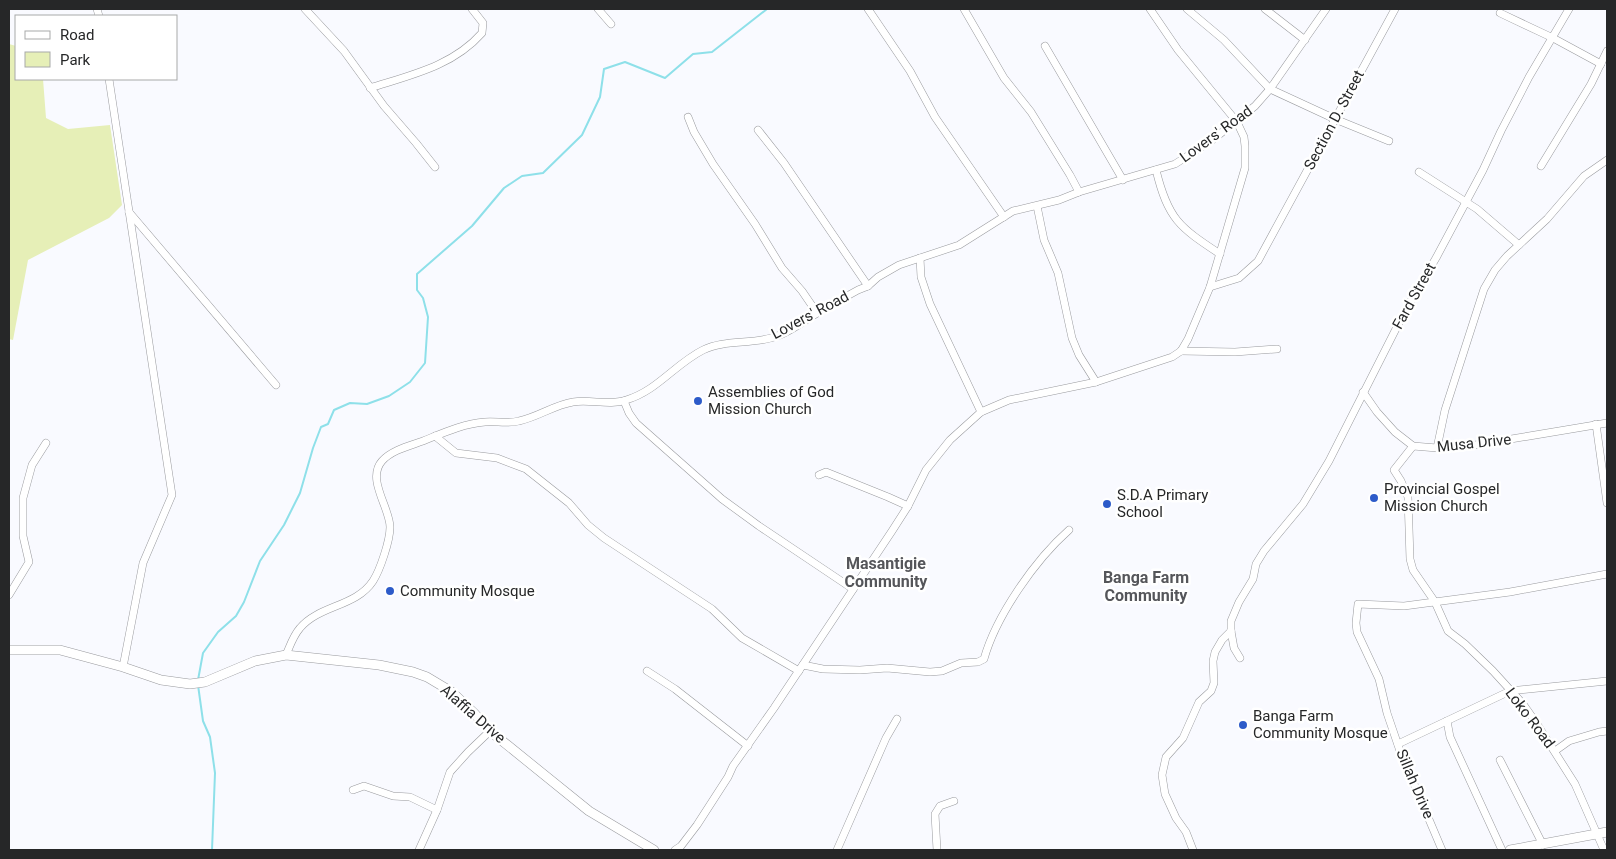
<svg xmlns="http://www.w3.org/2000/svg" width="1616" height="859" font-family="Roboto,sans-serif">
  <rect width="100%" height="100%" fill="#f9faff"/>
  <path fill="#e6efb7" d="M9 44 16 46V79H43L46 118 68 129 110 125 122 205 109 218 28 260 13 340 9 339Z"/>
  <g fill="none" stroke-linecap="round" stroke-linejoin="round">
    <g stroke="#8ee0e9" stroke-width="2">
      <path d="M198 680 203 653 218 632 236 616 244 602 260 561 284 525 300 493 313 448 321 427 328 424 334 410 350 403 367 404 389 396 410 382 425 363 428 317 423 298 417 290V274L472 226 504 188 522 176 543 173 582 135 600 97 604 69 625 62 665 78 693 54 712 52 767 9"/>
      <path d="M198 685 203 721 210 737 215 773 212 850"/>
    </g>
    <g stroke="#999a9e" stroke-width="8">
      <g id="minor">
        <path d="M97 9 99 16"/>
        <path d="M305 9 344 51 384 106 416 143 435 167"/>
        <path d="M598 9 611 24"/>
        <path d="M868 9 910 71 935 117 1004 217"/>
        <path d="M964 9 1004 78 1031 112 1070 175 1079 192"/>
        <path d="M1187 9 1224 40 1270 89 1335 119 1389 141"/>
        <path d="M1265 9 1305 40"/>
        <path d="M1500 13 1553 38 1601 64"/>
        <path d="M1045 46 1123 180"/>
        <path d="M109 79 172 495 143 563 123 667"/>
        <path d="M370 88C411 75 453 66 482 33L483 23 472 9"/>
        <path d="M688 117 694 132 713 164 755 224 782 268 802 291 817 313"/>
        <path d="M758 130 784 163 868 286"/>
        <path d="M1541 166 1591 84 1607 51"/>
        <path d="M1156 170C1168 219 1179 227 1220 254"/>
        <path d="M1419 172 1477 209 1519 245"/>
        <path d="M1037 206 1044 240 1058 273 1072 338 1079 355 1096 382"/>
        <path d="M129 212 276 385"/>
        <path d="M920 258 921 277 930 304 981 412"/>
        <path d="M1210 287 1239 278 1258 261 1395 9"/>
        <path d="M1181 351 1235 352 1277 349"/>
        <path d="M1363 392 1377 412 1395 432 1413 446 1437 448 1475 445 1607 423"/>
        <path d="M624 401 629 413 636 423 722 499 759 526 853 589"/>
        <path d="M1596 424 1607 503"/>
        <path d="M435 436 456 453 497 458 526 469 569 503 588 525 604 538 712 609 742 638 799 671"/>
        <path d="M1413 446 1394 470 1401 481 1408 497 1410 559 1413 570 1435 602 1448 631 1465 644 1493 671 1523 704 1535 721 1575 784 1604 850"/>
        <path d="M1437 448 1445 410 1484 289 1495 270 1507 256 1547 219 1584 176 1607 160"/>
        <path d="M819 475 826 472 888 497 908 506"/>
        <path d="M9 595 29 562 23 536V498L32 465 46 443"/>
        <path d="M286 655C290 646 293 636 300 628 319 605 356 607 373 581 380 570 390 541 390 527 390 508 366 479 382 461 392 450 409 446 423 441 443 433 462 424 485 422 496 421 508 424 519 421 538 417 554 405 573 402 590 399 610 406 626 400 657 391 675 364 703 350 723 340 749 344 771 338 787 334 801 323 814 315 829 306 843 298 858 290L868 286 878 277 899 265 959 245 1013 211 1059 200 1079 192 1175 164 1211 141 1255 106 1270 89 1326 9"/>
        <path d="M1240 658 1234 648 1231 631V621L1239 602 1253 579 1256 564 1264 551 1303 504 1329 461 1406 309 1436 258 1483 170 1501 131 1529 77 1569 9"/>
        <path d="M803 665 823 669 860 670 887 668 930 672 942 671 961 663 978 662 984 659C996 616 1035 560 1069 530"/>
        <path d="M647 671 675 689 748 746"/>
        <path d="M1447 721 1450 737 1502 850"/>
        <path d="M1398 744 1510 691 1607 681"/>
        <path d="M1555 751 1569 741 1599 732 1607 731"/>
        <path d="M1500 760 1543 845"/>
        <path d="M353 790 364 786 393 796 410 797 437 810"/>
        <path d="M419 850 437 810 450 772 468 752 490 731"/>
        <path d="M675 850 681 846 697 825 728 777 733 766 774 708 892 531 908 506 926 470 950 440 981 412 1009 400 1096 382 1172 357 1181 351 1188 339 1210 287 1245 168V146L1244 137 1237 122 1178 50 1150 9"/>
        <path d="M837 850 886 738 897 719"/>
        <path d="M937 850 935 814 940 806 954 801"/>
        <path d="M1193 850 1186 832 1176 818 1165 794 1162 775 1166 757 1183 738 1199 702 1211 691 1214 683 1213 661 1215 652 1222 640 1231 631"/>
        <path d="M1442 850 1400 751 1387 713 1379 679 1357 632 1356 623 1358 604 1404 606 1510 592 1607 574"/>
      </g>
    </g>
    <g stroke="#999a9e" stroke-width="10">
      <g id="tertiary">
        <path d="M9 650H60L123 667 161 680 190 684 205 682 255 661 286 655 379 665 413 672 427 677 452 692 474 713 490 731 589 811 654 850"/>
        <path d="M1510 850 1607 832"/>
      </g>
    </g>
    <use href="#minor" stroke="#fff" stroke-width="7"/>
    <use href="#tertiary" stroke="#fff" stroke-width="9"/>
  </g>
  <g fill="#2d5bc9" stroke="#fff" stroke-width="2">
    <circle cx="698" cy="401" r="5"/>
    <circle cx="1374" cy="498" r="5"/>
    <circle cx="1107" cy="504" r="5"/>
    <circle cx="390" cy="591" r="5"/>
    <circle cx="1243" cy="725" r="5"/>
  </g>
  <g text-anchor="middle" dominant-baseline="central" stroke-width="5" stroke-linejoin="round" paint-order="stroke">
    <g font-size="15" fill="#262728" stroke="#fff">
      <text transform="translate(1334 120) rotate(-62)">Section D. Street</text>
      <text transform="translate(1216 134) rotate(-36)">Lovers' Road</text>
      <text transform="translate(1414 296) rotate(-61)">Fard Street</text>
      <text transform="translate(810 315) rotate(-28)">Lovers' Road</text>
      <text transform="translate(1474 443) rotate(-6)">Musa Drive</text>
      <text transform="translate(473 714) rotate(41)">Alaffia Drive</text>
      <text transform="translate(1530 718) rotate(53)">Loko Road</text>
      <text transform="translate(1415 784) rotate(67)">Sillah Drive</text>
    </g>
    <g font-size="15" fill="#262728" stroke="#fff" text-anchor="start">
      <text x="708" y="392">Assemblies of God<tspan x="708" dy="17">Mission Church</tspan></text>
      <text x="1384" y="489">Provincial Gospel<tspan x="1384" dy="17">Mission Church</tspan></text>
      <text x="1117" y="495">S.D.A Primary<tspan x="1117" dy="17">School</tspan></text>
      <text x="400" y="591">Community Mosque</text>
      <text x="1253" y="716">Banga Farm<tspan x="1253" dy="17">Community Mosque</tspan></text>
    </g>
    <g font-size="16" font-weight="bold" fill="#55565a" stroke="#fff">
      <text x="886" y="563">Masantigie<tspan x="886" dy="18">Community</tspan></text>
      <text x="1146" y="577">Banga Farm<tspan x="1146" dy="18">Community</tspan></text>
    </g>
  </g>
  <rect width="1616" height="859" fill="none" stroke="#262728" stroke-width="20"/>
  <rect x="15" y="15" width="162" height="65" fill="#ffffff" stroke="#a8a9a9"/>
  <rect x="25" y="31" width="25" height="8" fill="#ffffff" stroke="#a8a9a9"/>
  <text x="60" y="40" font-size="15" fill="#262728">Road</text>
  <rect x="25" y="52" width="25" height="15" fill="#e6efb7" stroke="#a8a9a9"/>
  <text x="60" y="65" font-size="15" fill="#262728">Park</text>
</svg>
